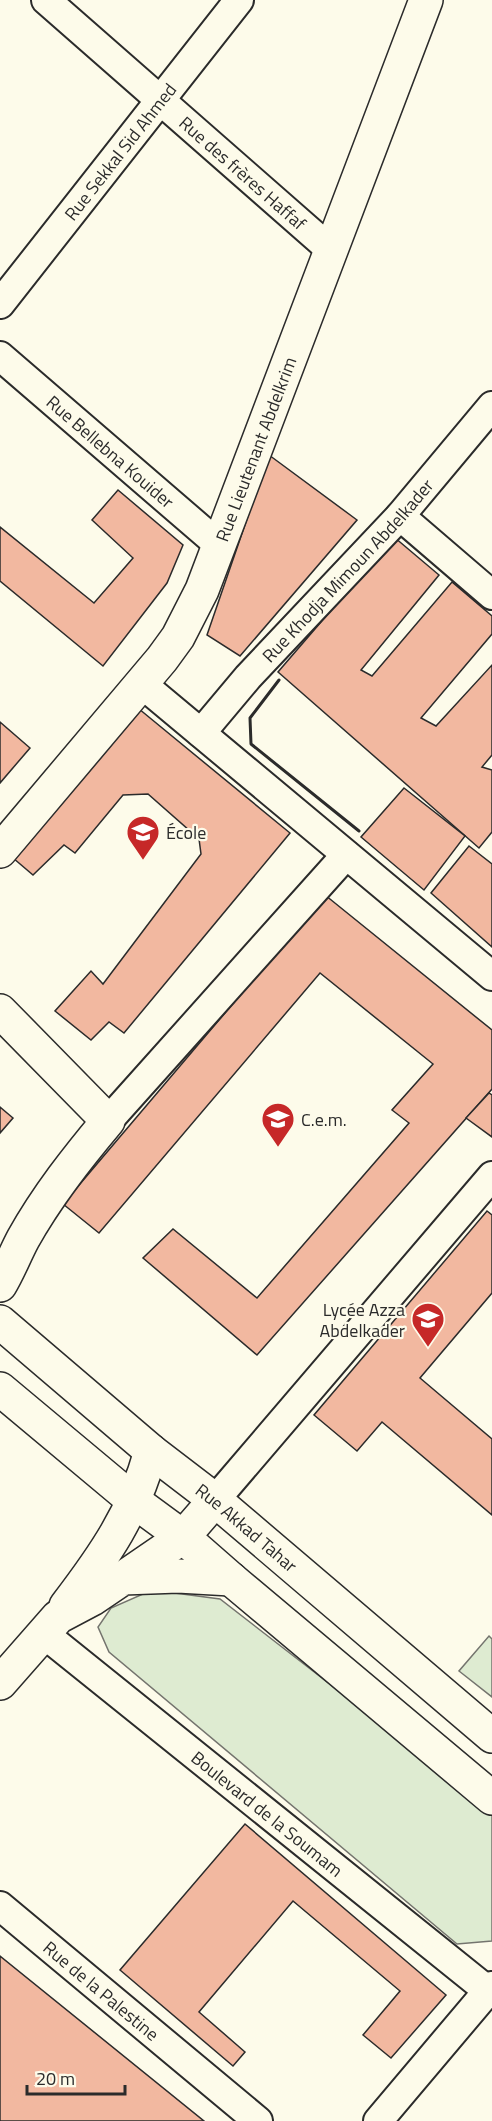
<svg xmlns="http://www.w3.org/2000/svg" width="492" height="2121" font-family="'Titillium Web',sans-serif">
  <rect width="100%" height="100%" fill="#fdfbea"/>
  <g fill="#deebd1" stroke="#74746e" stroke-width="1.5">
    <path d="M152 1590 220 1599 371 1716 492 1815V1941L457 1944 109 1652 98 1627 111 1608Z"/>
    <path d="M489 1636 492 1639V1697L459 1671Z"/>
  </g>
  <g fill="#f2b8a0" stroke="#2b2b2b" stroke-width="1.5">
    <path d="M269 455 357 520 240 656 207 635Z"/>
    <path d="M118 490 183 545 167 583 103 666 0 581V527L94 603 133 558 92 520Z"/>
    <path d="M394 537 439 575 361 670 372 676 452 582 492 616V634L421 718 436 726 492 665V755L482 767 492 770V832L479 848 278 672Z"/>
    <path d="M133 704 290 833 124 1033 109 1022 91 1040 55 1011 91 971 103 984 201 854 199 839 148 794 123 795 75 853 64 845 33 875 6 852Z"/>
    <path d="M0 722 30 748 0 783Z"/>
    <path d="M404 788 465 836 424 890 361 837Z"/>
    <path d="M469 846 492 864V947L431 893Z"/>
    <path d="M325 895 492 1030V1089L257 1355 143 1258 173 1229 257 1298 409 1123 392 1110 433 1064 320 973 99 1233 63 1204Z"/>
    <path d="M489 1093 492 1095V1137L466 1118Z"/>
    <path d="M0 1107 13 1118 0 1133Z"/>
    <path d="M487 1211 492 1215V1293L420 1378 492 1439V1515L382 1422 357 1451 314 1415Z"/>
    <path d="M245 1824 446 1995 391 2058 363 2035 400 1991 293 1901 199 2012 245 2052 233 2066 120 1970Z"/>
    <path d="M0 1956 204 2121H0Z"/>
  </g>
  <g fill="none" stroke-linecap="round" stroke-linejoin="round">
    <g stroke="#2b2b2b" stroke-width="32">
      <g id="minor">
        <path id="s1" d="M46 0 331 250"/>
        <path id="s2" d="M0 304 239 0"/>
        <path id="s3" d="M0 356 219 545"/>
        <path d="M400 516 492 595"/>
        <path d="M142 684 492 976"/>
        <path id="s4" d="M201 733 248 677 400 516 492 406"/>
        <path d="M108 1121 346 855"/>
        <path d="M215 1500 492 1176"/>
        <path id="s5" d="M43 1633 492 1994"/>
        <path id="s6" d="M0 1906 258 2121"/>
        <path d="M378 2121 492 1986"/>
      </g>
    </g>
    <g stroke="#2b2b2b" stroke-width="36">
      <g id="tertiary">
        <path id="s7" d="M0 851 162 659 178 637 202 590 426 0"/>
        <path d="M0 1011 108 1121C77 1158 47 1196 23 1239 15 1254 9 1270 0 1285"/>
      </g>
    </g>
    <g stroke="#2b2b2b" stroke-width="36">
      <g id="primary">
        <path id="s8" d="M0 1322 151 1451 215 1500 492 1736"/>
        <path d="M0 1389 134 1501 183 1537 231 1579 492 1798"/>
        <path d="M123 1578 183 1537 215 1500"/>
        <path d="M66 1606C105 1555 134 1513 151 1451"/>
        <path d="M0 1683 58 1617 92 1599 123 1578 178 1576 231 1579"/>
      </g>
    </g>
    <use href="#minor" stroke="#fdfbea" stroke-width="28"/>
    <use href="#tertiary" stroke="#fdfbea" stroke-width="33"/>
    <use href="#primary" stroke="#fdfbea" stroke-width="33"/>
    <path stroke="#2b2b2b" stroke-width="3" d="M279 680 250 718 251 744 359 831"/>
  </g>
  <defs>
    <g id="school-pin" transform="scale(1.725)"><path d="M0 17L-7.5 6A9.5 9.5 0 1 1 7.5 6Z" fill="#c62828" stroke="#fdfbea"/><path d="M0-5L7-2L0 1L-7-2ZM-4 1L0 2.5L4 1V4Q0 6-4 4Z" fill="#fff"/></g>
    <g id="university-pin" transform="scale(1.725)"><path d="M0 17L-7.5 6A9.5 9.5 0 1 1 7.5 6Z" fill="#c62828" stroke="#fdfbea"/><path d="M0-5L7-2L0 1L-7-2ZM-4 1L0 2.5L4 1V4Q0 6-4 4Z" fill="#fff"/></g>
  </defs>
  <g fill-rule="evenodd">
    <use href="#school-pin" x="143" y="832"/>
    <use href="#university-pin" x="278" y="1119"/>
    <use href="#university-pin" x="428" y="1319"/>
  </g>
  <g text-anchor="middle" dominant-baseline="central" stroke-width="4.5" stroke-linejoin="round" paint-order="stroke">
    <g font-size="18" fill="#2b2b2b" stroke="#fdfbea">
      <text stroke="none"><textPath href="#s2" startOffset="194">Rue Sekkal Sid Ahmed</textPath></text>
      <text stroke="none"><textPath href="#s1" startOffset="262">Rue des frères Haffaf</textPath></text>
      <text stroke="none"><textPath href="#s7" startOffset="482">Rue Lieutenant Abdelkrim</textPath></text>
      <text stroke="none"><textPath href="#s3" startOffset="146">Rue Bellebna Kouider</textPath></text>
      <text stroke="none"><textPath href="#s4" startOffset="219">Rue Khodja Mimoun Abdelkader</textPath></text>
      <text stroke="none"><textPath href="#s8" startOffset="321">Rue Akkad Tahar</textPath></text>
      <text stroke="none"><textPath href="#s5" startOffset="288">Boulevard de la Soumam</textPath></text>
      <text stroke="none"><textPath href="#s6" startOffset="132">Rue de la Palestine</textPath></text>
    </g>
    <g font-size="18" fill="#2b2b2b" stroke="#fdfbea" text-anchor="start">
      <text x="166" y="832">École</text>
      <text x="301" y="1119">C.e.m.</text>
      <text x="405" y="1309" text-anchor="end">Lycée Azza<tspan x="405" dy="21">Abdelkader</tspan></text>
    </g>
  </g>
  <path d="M27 2085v9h98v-9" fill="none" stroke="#2b2b2b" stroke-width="3"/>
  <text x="36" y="2085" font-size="18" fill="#2b2b2b" stroke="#fdfbea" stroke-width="4.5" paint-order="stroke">20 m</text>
</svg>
